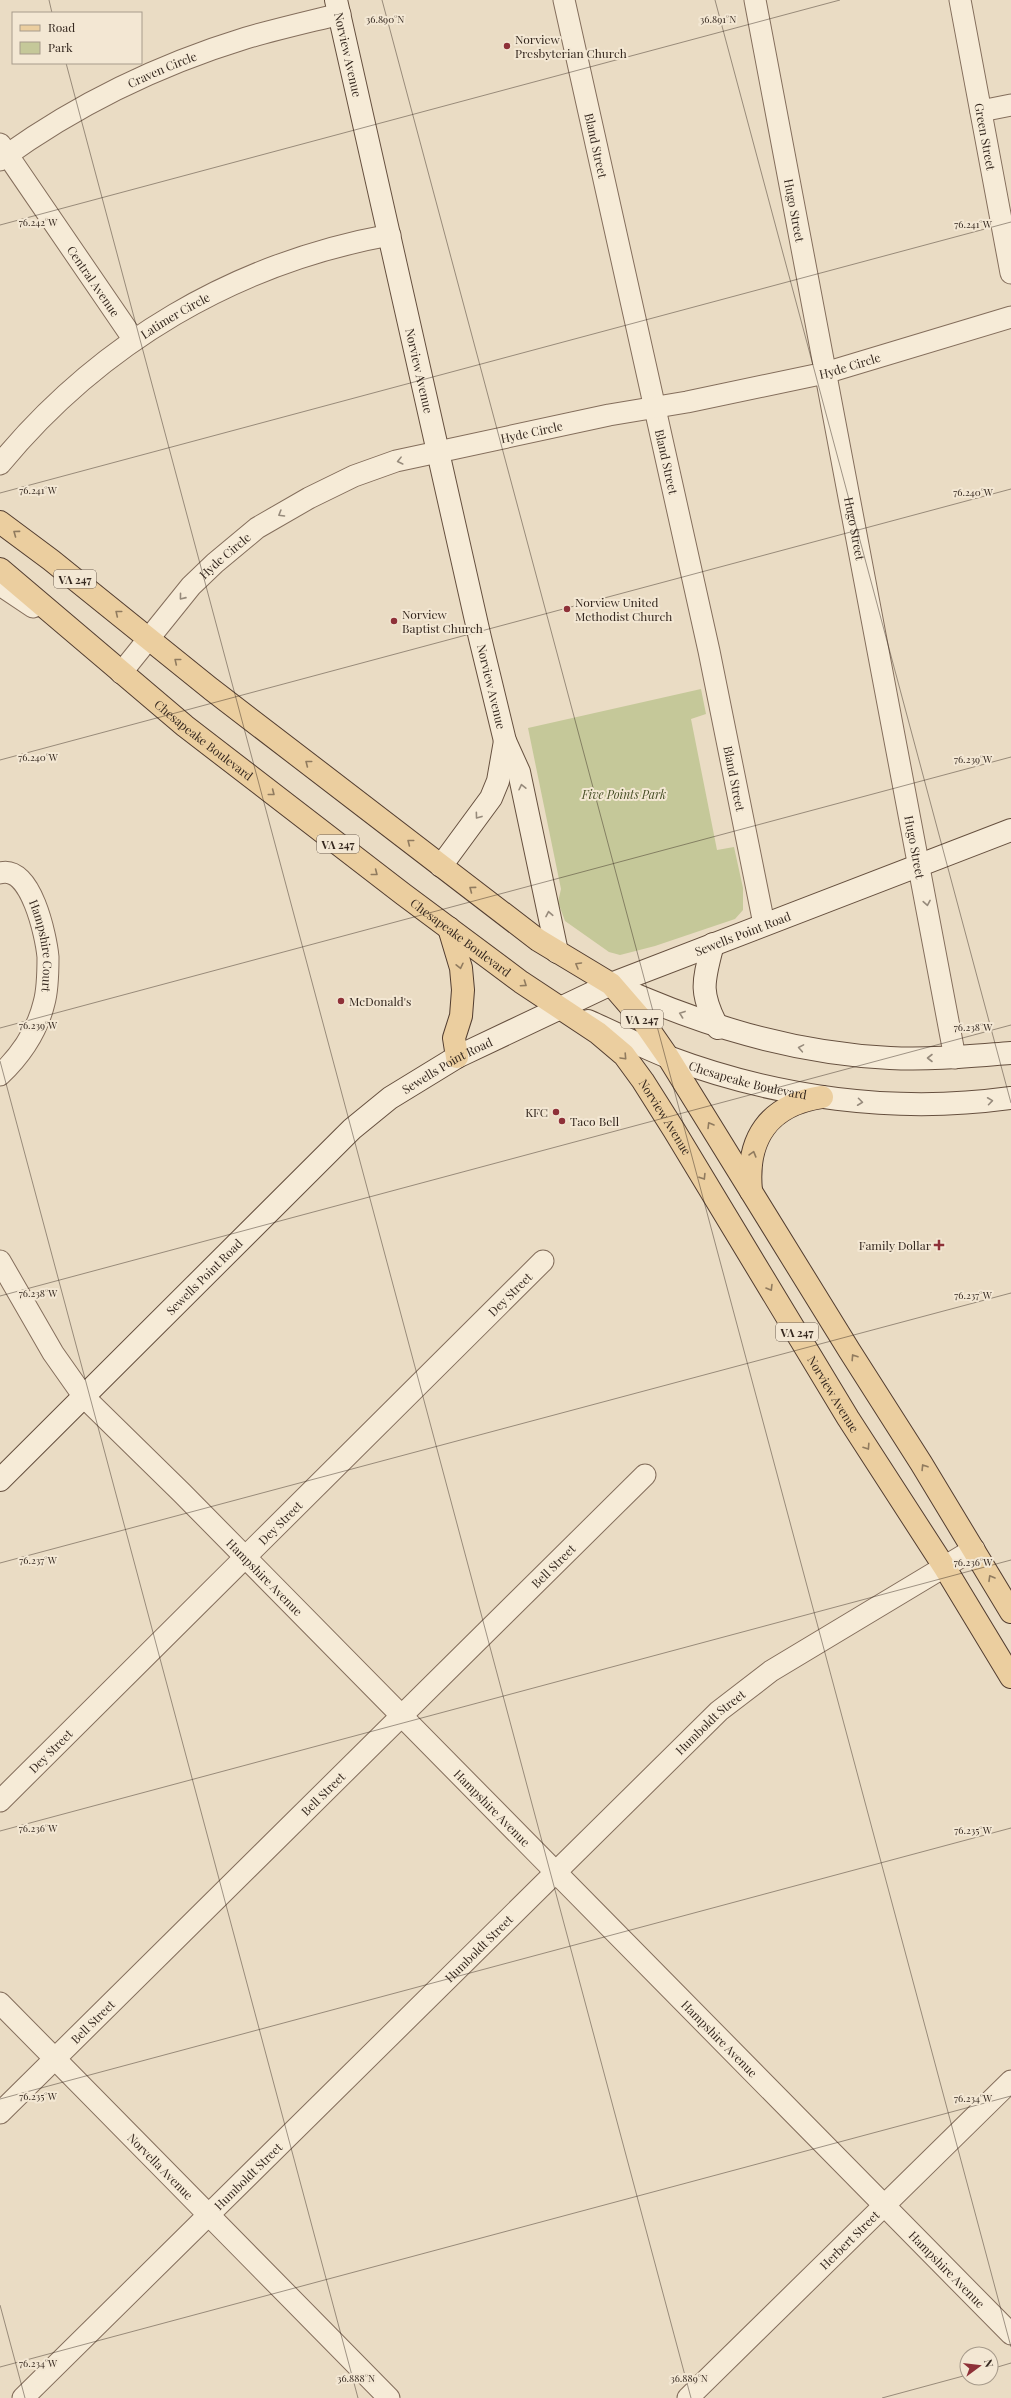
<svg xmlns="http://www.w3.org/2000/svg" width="1011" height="2398" font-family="'Playfair Display',serif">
  <rect width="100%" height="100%" fill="#eadcc4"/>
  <path fill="#c5c899" d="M701 689 706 714 691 719 717 850 734 847 743 888V910L735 919 655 946 620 955 609 952 565 921 558 902 561 889 528 728Z"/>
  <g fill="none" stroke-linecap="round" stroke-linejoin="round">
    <g stroke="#846e5c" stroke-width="23">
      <g id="street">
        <path id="s1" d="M564 0 709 651 764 924"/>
        <path id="s2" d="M755 0 955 1058"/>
        <path id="s3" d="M960 0 1011 273"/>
        <path d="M981 111 1011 105"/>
        <path id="s4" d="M0 144 134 340"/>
        <path id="s5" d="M0 160C74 106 158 65 246 38 277 29 308 22 340 14"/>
        <path id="s6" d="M0 464C100 343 235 263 390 235"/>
        <path d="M0 585 33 607"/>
        <path id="s7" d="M121 673 191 586 215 563 257 528 309 498 354 476 396 461 438 452 609 415 687 402 825 373 1011 317"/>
        <path id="s8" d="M0 873C31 864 46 936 48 957 48 972 48 989 44 1003 37 1032 21 1055 0 1075"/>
        <path id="s9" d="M0 1261 53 1353 84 1397 182 1493 1011 2334"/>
        <path id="s10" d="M0 1801 543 1261"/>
        <path id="s11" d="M0 2003 389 2398"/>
        <path id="s12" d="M0 2113 645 1475"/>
        <path id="s13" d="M23 2398 719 1711 771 1671 974 1549"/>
        <path id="s14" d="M688 2398 1011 2081"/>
      </g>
    </g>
    <g stroke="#66503f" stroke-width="24">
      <g id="secondary">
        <path id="s15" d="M336 0 480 638 505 741 519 772 557 952"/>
        <path d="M441 866 491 798 498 781 505 741"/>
        <path d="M713 944C703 982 699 992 718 1028"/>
        <path d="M611 984C701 1025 792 1053 890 1058 931 1060 971 1056 1011 1053"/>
        <path id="s16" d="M588 1021C615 1033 641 1046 668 1057 777 1098 895 1114 1011 1098"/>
        <path id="s17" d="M0 1480 352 1129 390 1098 457 1057 611 984 1011 830"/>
      </g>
    </g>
    <g stroke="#523d30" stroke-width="24">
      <g id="primary">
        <path d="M0 522 51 560 211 689 538 940 611 984 643 1021 668 1057 849 1350 921 1463 1011 1612"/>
        <path id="s18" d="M0 569 185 726 403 894 521 982 598 1033 624 1055 643 1081 674 1130 848 1418 945 1568 1011 1677"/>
        <path d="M449 928 461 968 463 990 461 1016 454 1038 457 1057"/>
        <path d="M751 1191C746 1139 768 1105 822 1097"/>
      </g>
    </g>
    <use href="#street" stroke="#f6ebd7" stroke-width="21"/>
    <use href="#secondary" stroke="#f6ebd7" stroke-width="22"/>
    <use href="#primary" stroke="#ebce9f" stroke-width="22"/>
  </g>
  <defs><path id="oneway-chevron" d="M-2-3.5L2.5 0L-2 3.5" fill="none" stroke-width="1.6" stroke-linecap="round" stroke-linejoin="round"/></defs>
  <g stroke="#968a7b">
    <use href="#oneway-chevron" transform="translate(400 461) rotate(166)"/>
    <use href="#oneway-chevron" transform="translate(281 514) rotate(149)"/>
    <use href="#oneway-chevron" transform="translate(182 597) rotate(129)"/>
    <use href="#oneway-chevron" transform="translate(522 787) rotate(-103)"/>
    <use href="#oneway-chevron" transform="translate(478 816) rotate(126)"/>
    <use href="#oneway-chevron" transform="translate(927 903) rotate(80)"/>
    <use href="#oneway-chevron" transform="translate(549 914) rotate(-101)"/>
    <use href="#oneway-chevron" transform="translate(682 1014) rotate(-160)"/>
    <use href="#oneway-chevron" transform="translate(801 1048) rotate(-170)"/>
    <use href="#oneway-chevron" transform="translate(930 1058) rotate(-180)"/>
    <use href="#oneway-chevron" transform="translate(990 1101) rotate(-8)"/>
    <use href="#oneway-chevron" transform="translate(860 1102) rotate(7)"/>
  </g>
  <g stroke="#907b5f">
    <use href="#oneway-chevron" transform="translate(16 533) rotate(-144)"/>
    <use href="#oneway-chevron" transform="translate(118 613) rotate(-141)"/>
    <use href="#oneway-chevron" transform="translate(177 661) rotate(-141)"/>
    <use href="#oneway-chevron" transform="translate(308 763) rotate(-142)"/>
    <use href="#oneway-chevron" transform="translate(272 793) rotate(38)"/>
    <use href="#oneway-chevron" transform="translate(410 842) rotate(-142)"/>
    <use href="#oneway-chevron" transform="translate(375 873) rotate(38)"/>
    <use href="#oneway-chevron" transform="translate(472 889) rotate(-143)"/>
    <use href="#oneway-chevron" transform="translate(578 965) rotate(-150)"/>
    <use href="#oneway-chevron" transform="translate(460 966) rotate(77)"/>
    <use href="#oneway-chevron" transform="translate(524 984) rotate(34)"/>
    <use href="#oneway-chevron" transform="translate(624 1057) rotate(47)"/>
    <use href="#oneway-chevron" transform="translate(710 1125) rotate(-121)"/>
    <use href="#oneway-chevron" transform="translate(753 1154) rotate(-74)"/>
    <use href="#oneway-chevron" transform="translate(703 1177) rotate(58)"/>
    <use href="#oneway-chevron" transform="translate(770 1288) rotate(59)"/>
    <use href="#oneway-chevron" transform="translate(854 1357) rotate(-123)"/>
    <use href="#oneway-chevron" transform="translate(867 1447) rotate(57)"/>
    <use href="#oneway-chevron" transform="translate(924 1467) rotate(-122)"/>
    <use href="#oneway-chevron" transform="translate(991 1578) rotate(-120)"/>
  </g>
  <path fill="none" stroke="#35281f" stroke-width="1" stroke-opacity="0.45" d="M49 0 52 13M382 0 1011 2347M715 0 1011 1103M66 63 691 2398M0 225 840 0M0 493 1011 222M0 760 1011 489M0 1028 1011 757M0 1061 358 2398M0 1296 1011 1025M0 1563 1011 1293M0 1831 1011 1560M0 2099 1011 1828M0 2305 25 2398M0 2367 1011 2096M991 2369 1011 2363M882 2398 967 2375"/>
  <g fill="#8e3138" stroke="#f3e7d3" stroke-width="1.5">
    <circle cx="507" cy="46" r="4"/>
    <circle cx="567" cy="609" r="4"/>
    <circle cx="394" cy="621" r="4"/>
    <circle cx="341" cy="1001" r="4"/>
    <circle cx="556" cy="1112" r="4"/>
    <circle cx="562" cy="1121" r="4"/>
    <path d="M937 1239h4v4h4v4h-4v4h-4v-4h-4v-4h4z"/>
  </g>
  <g text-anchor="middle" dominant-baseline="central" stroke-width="4" stroke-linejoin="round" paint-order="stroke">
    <g fill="#f3e7d3" stroke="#6e6155" stroke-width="1">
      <rect x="54" y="570" width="42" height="18" rx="3"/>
      <rect x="317" y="835" width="42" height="18" rx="3"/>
      <rect x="621" y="1010" width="42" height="18" rx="3"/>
      <rect x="776" y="1323" width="42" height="18" rx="3"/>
    </g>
    <g font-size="11" font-weight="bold" fill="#35281f">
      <text x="75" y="579">VA 247</text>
      <text x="338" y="844">VA 247</text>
      <text x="642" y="1019">VA 247</text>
      <text x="797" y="1332">VA 247</text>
    </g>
    <g font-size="12" fill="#35281f" stroke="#f3e7d3" text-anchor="start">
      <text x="515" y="39">Norview<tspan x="515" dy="14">Presbyterian Church</tspan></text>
      <text x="575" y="602">Norview United<tspan x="575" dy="14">Methodist Church</tspan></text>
      <text x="402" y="614">Norview<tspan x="402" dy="14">Baptist Church</tspan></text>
      <text x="349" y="1001">McDonald's</text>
      <text x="548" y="1112" text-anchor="end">KFC</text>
      <text x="570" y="1121">Taco Bell</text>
      <text x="931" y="1245" text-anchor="end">Family Dollar</text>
    </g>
    <g font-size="12" fill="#35281f" stroke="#f3e7d3">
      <text stroke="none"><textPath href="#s15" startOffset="56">Norview Avenue</textPath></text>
      <text stroke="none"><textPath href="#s5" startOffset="186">Craven Circle</textPath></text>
      <text stroke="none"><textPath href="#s3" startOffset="139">Green Street</textPath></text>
      <text stroke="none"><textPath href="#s1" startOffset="149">Bland Street</textPath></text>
      <text stroke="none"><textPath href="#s2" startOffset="214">Hugo Street</textPath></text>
      <text stroke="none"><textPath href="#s4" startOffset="166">Central Avenue</textPath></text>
      <text stroke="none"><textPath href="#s6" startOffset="231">Latimer Circle</textPath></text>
      <text stroke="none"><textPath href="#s7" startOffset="818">Hyde Circle</textPath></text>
      <text stroke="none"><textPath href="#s15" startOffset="380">Norview Avenue</textPath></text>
      <text stroke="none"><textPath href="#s7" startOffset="493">Hyde Circle</textPath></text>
      <text stroke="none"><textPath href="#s1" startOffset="473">Bland Street</textPath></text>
      <text stroke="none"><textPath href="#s2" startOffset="538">Hugo Street</textPath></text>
      <text stroke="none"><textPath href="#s7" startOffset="157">Hyde Circle</textPath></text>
      <text stroke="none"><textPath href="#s15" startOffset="704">Norview Avenue</textPath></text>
      <text stroke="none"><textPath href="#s18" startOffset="266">Chesapeake Boulevard</textPath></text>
      <text stroke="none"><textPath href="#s1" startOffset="797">Bland Street</textPath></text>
      <text stroke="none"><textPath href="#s2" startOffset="862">Hugo Street</textPath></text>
      <text stroke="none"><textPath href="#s17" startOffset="936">Sewells Point Road</textPath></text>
      <text stroke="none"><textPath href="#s18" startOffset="590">Chesapeake Boulevard</textPath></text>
      <text stroke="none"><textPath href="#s8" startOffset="94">Hampshire Court</textPath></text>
      <text stroke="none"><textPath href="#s17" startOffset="612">Sewells Point Road</textPath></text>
      <text stroke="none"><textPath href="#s16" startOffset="171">Chesapeake Boulevard</textPath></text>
      <text stroke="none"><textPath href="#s18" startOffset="866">Norview Avenue</textPath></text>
      <text stroke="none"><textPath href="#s17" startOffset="288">Sewells Point Road</textPath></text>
      <text stroke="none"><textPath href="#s10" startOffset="719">Dey Street</textPath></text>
      <text stroke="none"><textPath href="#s18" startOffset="1190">Norview Avenue</textPath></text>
      <text stroke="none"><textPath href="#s10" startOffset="395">Dey Street</textPath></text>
      <text stroke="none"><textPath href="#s12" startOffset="778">Bell Street</textPath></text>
      <text stroke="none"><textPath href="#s9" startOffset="415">Hampshire Avenue</textPath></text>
      <text stroke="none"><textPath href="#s13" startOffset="964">Humboldt Street</textPath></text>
      <text stroke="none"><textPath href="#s10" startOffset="71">Dey Street</textPath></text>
      <text stroke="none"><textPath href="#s12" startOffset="454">Bell Street</textPath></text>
      <text stroke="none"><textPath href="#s9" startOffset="739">Hampshire Avenue</textPath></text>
      <text stroke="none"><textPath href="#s13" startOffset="640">Humboldt Street</textPath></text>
      <text stroke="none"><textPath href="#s12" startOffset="130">Bell Street</textPath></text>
      <text stroke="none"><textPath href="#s9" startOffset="1063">Hampshire Avenue</textPath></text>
      <text stroke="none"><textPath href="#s11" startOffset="229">Norvella Avenue</textPath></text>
      <text stroke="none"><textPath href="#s13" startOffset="316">Humboldt Street</textPath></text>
      <text stroke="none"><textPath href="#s14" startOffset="226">Herbert Street</textPath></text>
      <text stroke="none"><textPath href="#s9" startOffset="1387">Hampshire Avenue</textPath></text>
    </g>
    <g font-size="12" font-style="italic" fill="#485027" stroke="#f3e7d3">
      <text x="624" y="794">Five Points Park</text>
    </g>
  </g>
  <g font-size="10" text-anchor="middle" fill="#35281f" stroke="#f3e7d3" stroke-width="4" stroke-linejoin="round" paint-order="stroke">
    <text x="385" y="23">36.890°N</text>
    <text x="718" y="23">36.891°N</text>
    <text x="38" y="226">76.242°W</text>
    <text x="973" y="228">76.241°W</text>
    <text x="38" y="494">76.241°W</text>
    <text x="973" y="496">76.240°W</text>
    <text x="38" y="761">76.240°W</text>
    <text x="973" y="763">76.239°W</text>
    <text x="38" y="1029">76.239°W</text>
    <text x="973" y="1031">76.238°W</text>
    <text x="38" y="1297">76.238°W</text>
    <text x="973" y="1299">76.237°W</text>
    <text x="38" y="1564">76.237°W</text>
    <text x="973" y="1566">76.236°W</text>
    <text x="38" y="1832">76.236°W</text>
    <text x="973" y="1834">76.235°W</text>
    <text x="38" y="2100">76.235°W</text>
    <text x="973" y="2102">76.234°W</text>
    <text x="38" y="2367">76.234°W</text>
    <text x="356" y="2382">36.888°N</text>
    <text x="689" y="2382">36.889°N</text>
  </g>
  <rect x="12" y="12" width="130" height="52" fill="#f3e7d3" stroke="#a79b8b"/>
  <rect x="20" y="25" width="20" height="6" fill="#ebce9f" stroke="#a79b8b"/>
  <text x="48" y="32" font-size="12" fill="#35281f">Road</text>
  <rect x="20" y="42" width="20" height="12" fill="#c5c899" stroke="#a79b8b"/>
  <text x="48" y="52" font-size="12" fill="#35281f">Park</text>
  <g transform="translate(979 2366) rotate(75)"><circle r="19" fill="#f3e7d3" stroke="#a79b8b"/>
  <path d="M0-3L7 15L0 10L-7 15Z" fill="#8e3138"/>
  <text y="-6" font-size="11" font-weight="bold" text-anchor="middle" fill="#35281f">N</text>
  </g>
</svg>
